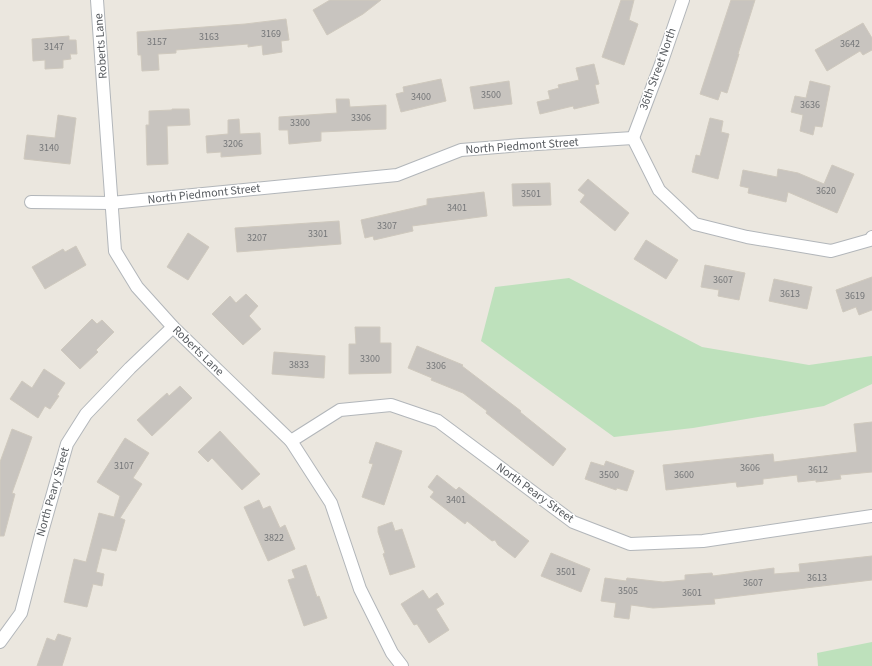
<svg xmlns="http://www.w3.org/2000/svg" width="872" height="666" font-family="'Source Sans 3',sans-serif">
  <rect width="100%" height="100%" fill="#ebe7df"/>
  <g fill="#bee1bc">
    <path d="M569 278 702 347 809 365 872 356V384L824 406 693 428 614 437 481 341 495 287Z"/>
    <path d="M872 642V666H818L817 653Z"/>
  </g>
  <g fill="#c8c4bf" stroke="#cfc9be">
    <path d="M330 0H381L363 14 327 35 313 10Z"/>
    <path d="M621 0H634L629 20 638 24 624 65 602 57Z"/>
    <path d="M731 0H755L738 54H739L727 93 721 91 718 100 700 94Z"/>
    <path d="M286 19 289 40 281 41 282 52 263 55 262 45 248 47V44L176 50V53L158 54 159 70 142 71 141 55H138L137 32 245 24Z"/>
    <path d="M863 23 872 38V50L863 55 860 51 827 71 815 50Z"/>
    <path d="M69 36V40H76L77 54H70L71 59 63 60V68L45 69V60L33 61 32 39Z"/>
    <path d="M594 64 599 84 595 85 599 103 574 109 573 106 540 114 537 102 550 99 548 91 559 88 558 85 579 80 576 68Z"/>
    <path d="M441 79 446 101 401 112 396 94 404 92 403 87Z"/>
    <path d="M509 81 512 104 474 109 470 87Z"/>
    <path d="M810 81 830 86 822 127 815 126 813 135 800 131 803 115 791 112 795 96 806 98Z"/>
    <path d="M336 99H349L350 107 386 105V129L321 132V141L289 144 288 130H279V117L337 113Z"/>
    <path d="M172 109H189L190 125 167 126 168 164 147 165 146 125H149V111L172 110Z"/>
    <path d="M58 115 76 118 70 164 24 159 27 135 55 138Z"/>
    <path d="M710 118 723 121 721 132 729 134 718 179 692 172 696 155 700 156Z"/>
    <path d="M239 119 240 134 260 133 261 154 221 157V152L207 153 206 136 228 134V120Z"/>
    <path d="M832 165 854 174 837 213 788 192 786 202 748 193 749 188 740 186 743 170 777 177 778 169 798 173 824 184Z"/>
    <path d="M588 179 629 213 615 231 580 202 585 195 578 190Z"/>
    <path d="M550 183 551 205 513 206 512 184Z"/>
    <path d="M484 192 487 216 412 226 413 231 374 240 373 236 365 238 361 220 427 205V199Z"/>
    <path d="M339 221 341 244 237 252 235 228Z"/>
    <path d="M188 233 209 247 188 280 167 267Z"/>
    <path d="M646 240 678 260 666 279 634 259Z"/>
    <path d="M76 246 86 265 45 289 32 267 63 249 65 252Z"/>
    <path d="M705 265 745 273 739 300 718 296 719 290 701 287Z"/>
    <path d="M872 277V310L859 315 856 307 843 312 836 290Z"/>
    <path d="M774 279 812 287 807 309 769 301Z"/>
    <path d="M246 294 258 306 249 316 261 329 243 345 212 314 230 296 236 303Z"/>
    <path d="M92 319 97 324 102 320 114 332 96 350 98 352 80 369 61 350Z"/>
    <path d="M355 327H380V343H391V373L349 374V344H356Z"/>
    <path d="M417 346 463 365 462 366 521 411 520 412 566 449 553 466 486 413 487 411 463 393 431 380 432 378 408 368Z"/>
    <path d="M274 352 325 356 324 378 272 374Z"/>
    <path d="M44 369 65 383 57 395 59 396 50 409 45 406 38 418 10 399 22 381 32 388Z"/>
    <path d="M180 386 192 398 152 436 137 420 167 393 169 396Z"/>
    <path d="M872 422V472L840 475 841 479 816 482V480L798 482 797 475 763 479V484L737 487 736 482 666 490 663 465 773 454 774 462 857 452 854 424Z"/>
    <path d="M12 429 32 437 12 493 15 494 4 536H0V462Z"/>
    <path d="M220 431 260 474 242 490 212 458 208 462 198 452Z"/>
    <path d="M125 438 149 453 133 478 142 484 120 518 125 520 116 551 102 548 96 572 104 574 102 586 93 584 87 607 64 602 74 559 86 562 99 513 114 517 120 496 97 482Z"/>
    <path d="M376 442 402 451 384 505 362 497 373 464 369 463Z"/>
    <path d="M606 461 634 471 627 491 617 488 616 490 585 479 591 462 604 466Z"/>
    <path d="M437 475 456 490 459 487 529 541 515 558 498 545 495 540 492 541 467 521 465 524 430 497 434 492 428 487Z"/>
    <path d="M259 500 263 509 270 506 280 528 285 525 295 549 268 561 244 507Z"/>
    <path d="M392 522 395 531 402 529 415 567 390 575 383 554 385 553 378 532V527Z"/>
    <path d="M551 553 590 569 581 592 541 576Z"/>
    <path d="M872 556V580L714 599 715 604 653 608 631 605 629 619 614 617 616 603 601 601 605 578 626 581 627 578 663 582 685 580V575L712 573 713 576 774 568V574L800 572 799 564Z"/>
    <path d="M306 565 317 597 319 596 327 618 304 626 288 580 295 578 292 570Z"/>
    <path d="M423 590 429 599 437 593 444 604 436 609 449 630 429 643 417 624 414 625 401 604Z"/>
    <path d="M58 634 71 638 62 666H37L47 638 55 641Z"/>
  </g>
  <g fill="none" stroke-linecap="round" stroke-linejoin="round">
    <g stroke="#b2b6ba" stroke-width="14">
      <g id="street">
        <path d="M97 0 115 251 137 287 173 327 291 441 331 503 360 589 392 653 402 666"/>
        <path d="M633 138 659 190 695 224 747 237 831 251 870 240 872 237"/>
        <path d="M633 138 661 64 683 0"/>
        <path d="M31 202 111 203 397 175 461 150 521 145 633 138"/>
        <path d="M291 441 340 410 391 405 438 421 573 522 630 544 703 541 872 516"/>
        <path d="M0 642 21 613 40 539 67 444 86 414 130 368 173 327"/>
      </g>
    </g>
    <use href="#street" stroke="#fff" stroke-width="12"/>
  </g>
  <g text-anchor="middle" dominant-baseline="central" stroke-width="3" stroke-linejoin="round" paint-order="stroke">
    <g font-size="10" fill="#747678">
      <text x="271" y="34">3169</text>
      <text x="209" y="37">3163</text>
      <text x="157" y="42">3157</text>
      <text x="850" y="44">3642</text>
      <text x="54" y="47">3147</text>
      <text x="491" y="95">3500</text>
      <text x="421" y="97">3400</text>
      <text x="810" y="105">3636</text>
      <text x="361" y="118">3306</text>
      <text x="300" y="123">3300</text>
      <text x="233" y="144">3206</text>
      <text x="49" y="148">3140</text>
      <text x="826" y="191">3620</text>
      <text x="531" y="194">3501</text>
      <text x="457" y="208">3401</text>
      <text x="387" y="226">3307</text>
      <text x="318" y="234">3301</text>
      <text x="257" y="238">3207</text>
      <text x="723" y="280">3607</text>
      <text x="790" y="294">3613</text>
      <text x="855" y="296">3619</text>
      <text x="370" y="359">3300</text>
      <text x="299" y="365">3833</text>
      <text x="436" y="366">3306</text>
      <text x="124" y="466">3107</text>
      <text x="750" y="468">3606</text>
      <text x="818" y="470">3612</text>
      <text x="609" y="475">3500</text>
      <text x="684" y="475">3600</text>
      <text x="456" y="500">3401</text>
      <text x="274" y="538">3822</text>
      <text x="566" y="572">3501</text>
      <text x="817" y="578">3613</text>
      <text x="753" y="583">3607</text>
      <text x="628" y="591">3505</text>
      <text x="692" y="593">3601</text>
    </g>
    <g font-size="12" fill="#585c60" stroke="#fff">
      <text transform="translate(101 46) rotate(-94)">Roberts Lane</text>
      <text transform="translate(658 69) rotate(-70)">36th Street North</text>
      <text transform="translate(522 146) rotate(-4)">North Piedmont Street</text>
      <text transform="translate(204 194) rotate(-6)">North Piedmont Street</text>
      <text transform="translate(198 351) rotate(44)">Roberts Lane</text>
      <text transform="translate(53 492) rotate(-74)">North Peary Street</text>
      <text transform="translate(535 493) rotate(36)">North Peary Street</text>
    </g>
  </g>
</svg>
